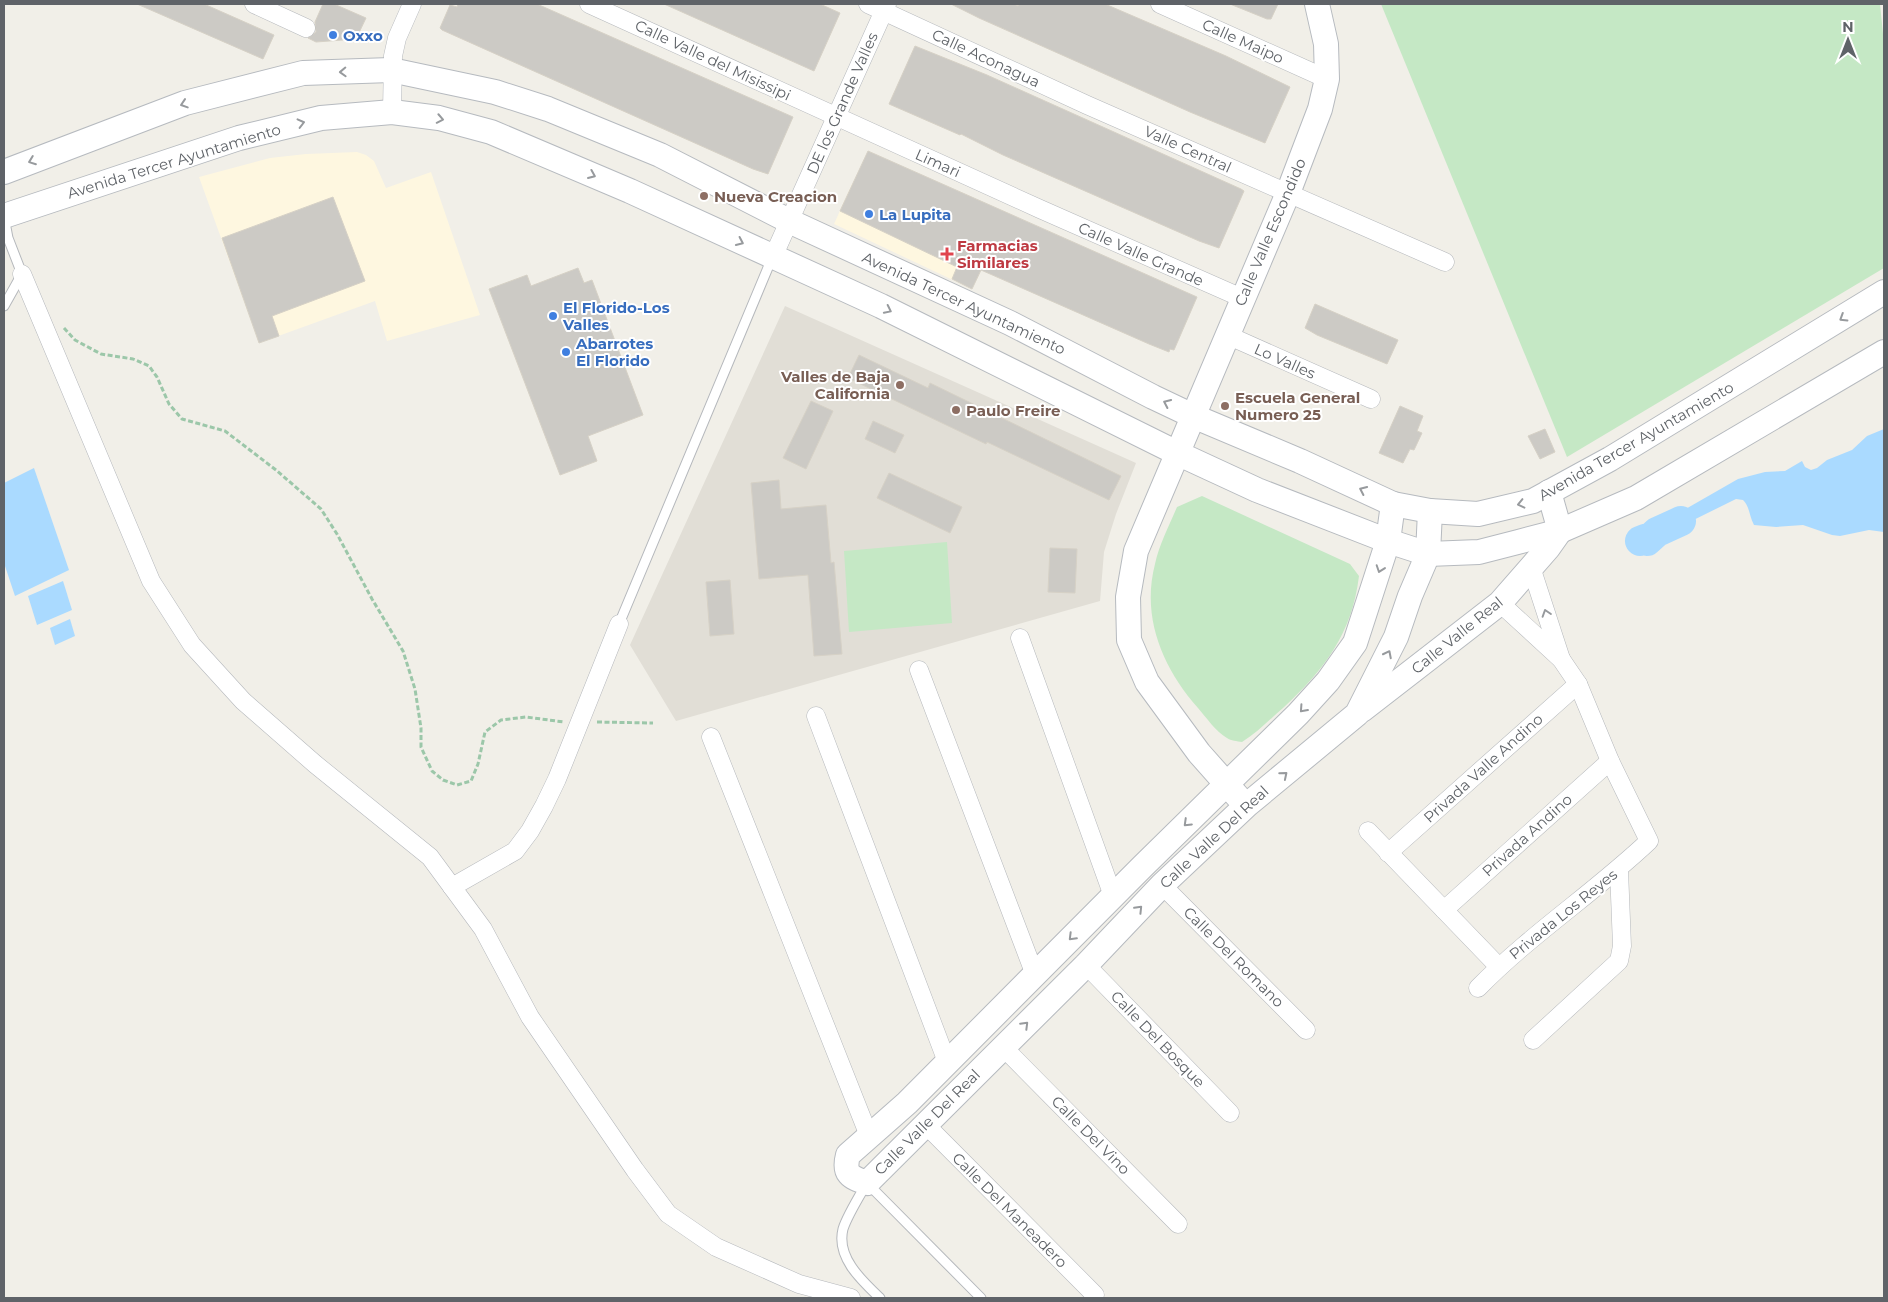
<svg xmlns="http://www.w3.org/2000/svg" width="1888" height="1302" font-family="Montserrat,sans-serif">
  <rect width="100%" height="100%" fill="#f1efe8"/>
  <g fill="#fef7e0">
    <path d="M357 152 366 155 374 161 386 188 431 172 480 315 387 341 375 301 259 343 199 177 270 158 306 154Z"/>
    <path d="M852 184 991 249 972 289 834 224Z"/>
  </g>
  <path fill="#e1ded6" d="M785 306 1136 463 1116 514 1104 552 1100 601 676 721 630 645Z"/>
  <g fill="#c5e8c5">
    <path d="M1381 4H1880L1884 44V268L1567 457Z"/>
    <path d="M1202 496 1350 564 1359 576C1352 634 1324 670 1283 708 1269 720 1257 733 1242 742 1237 741 1231 741 1227 738 1216 732 1206 717 1198 708 1163 668 1141 618 1155 564 1159 545 1169 526 1177 507Z"/>
    <path d="M947 542 952 623 849 632 844 551Z"/>
  </g>
  <g fill="#aadaff">
    <path d="M1884 429V532L1869 530 1840 536 1832 535 1803 525 1776 527 1754 525C1749 516 1750 507 1743 500L1736 499 1651 541C1646 540 1644 539 1642 534L1738 479 1765 472 1785 471 1802 461 1805 467 1811 470 1817 468 1827 460 1852 450 1867 436Z"/>
    <path d="M34 468 69 570 15 596 4 563V483Z"/>
    <path d="M63 581 72 610 37 625 28 596Z"/>
    <path d="M70 619 75 636 55 645 50 628Z"/>
  </g>
  <g fill="none" stroke-linecap="round" stroke-linejoin="round">
    <path stroke="#aadaff" stroke-width="30" d="M1640 541 1645 539 1647 541 1657 532 1681 521"/>
  </g>
  <g fill="#cccac5" stroke="#d6d1c6">
    <path d="M137 4H204L274 35 263 59Z"/>
    <path d="M323 4H334L366 18 356 39 316 42 308 38 316 32 315 22Z"/>
    <path d="M458 4H537L793 117 768 174 753 169 442 30 440 28 450 5 457 7Z"/>
    <path d="M664 4H820L840 13 814 71Z"/>
    <path d="M951 4H1014L1018 6 1019 4H1105L1226 56 1290 87 1265 143 1190 112 979 18Z"/>
    <path d="M1230 4H1278L1271 19H1267Z"/>
    <path d="M915 46 987 75 1241 189 1244 191 1219 248 1199 241 1003 155 961 134 960 135 889 104Z"/>
    <path d="M868 151 1197 297 1174 350 1170 349 1169 352 1149 344 981 270 972 289 952 279 957 267 840 211Z"/>
    <path d="M333 197 365 281 272 316 279 336 259 343 222 238Z"/>
    <path d="M578 268 584 283 592 280 643 415 588 436 597 461 560 475 489 289 527 275 531 286Z"/>
    <path d="M1315 304 1398 340 1387 364 1317 335 1305 328Z"/>
    <path d="M859 355 928 388 930 383 1121 476 1109 500 987 442 986 444 848 378Z"/>
    <path d="M811 401 833 411 806 469 783 458Z"/>
    <path d="M1400 406 1423 416 1417 431 1422 433 1414 450 1410 449 1403 463 1379 453Z"/>
    <path d="M873 421 904 435 895 453 865 439Z"/>
    <path d="M1545 429 1555 452 1540 459 1528 436Z"/>
    <path d="M889 473 962 507 950 533 877 498Z"/>
    <path d="M779 480 781 509 826 505 831 563 834 562 842 654 814 656 808 575 759 579 751 483Z"/>
    <path d="M1050 548 1077 549 1075 593 1048 592Z"/>
    <path d="M730 580 734 634 710 636 706 582Z"/>
  </g>
  <g fill="none" stroke-linecap="round" stroke-linejoin="round">
    <g stroke="#b5b8bc" stroke-width="11">
      <g id="lane">
        <path d="M4 306 22 274 8 238 4 217"/>
        <path d="M619 624 772 258"/>
        <path d="M880 1298C861 1280 836 1257 843 1229 847 1216 860 1195 867 1183L981 1298"/>
      </g>
    </g>
    <g stroke="#b5b8bc" stroke-width="19">
      <g id="street">
        <path d="M254 4 306 28"/>
        <path d="M589 4 1040 209 1242 298"/>
        <path d="M868 4 1087 105 1445 262"/>
        <path d="M1160 4 1327 79"/>
        <path d="M392 112 393 56 397 38 412 4"/>
        <path d="M773 257 887 4"/>
        <path d="M22 274 151 581 192 645 243 701 315 764 430 857 483 929 530 1017 635 1170 668 1214 716 1247 799 1284 851 1298"/>
        <path d="M1227 335 1371 399"/>
        <path d="M1531 567 1561 659"/>
        <path d="M1020 638 1113 896"/>
        <path d="M919 670 1035 975"/>
        <path d="M816 716 947 1062"/>
        <path d="M711 737 869 1136"/>
        <path d="M1368 831 1499 967"/>
        <path d="M1388 853 1578 684"/>
        <path d="M1162 885 1306 1030"/>
        <path d="M452 887 515 851 530 831 544 806 557 779 619 624"/>
        <path d="M1444 910 1610 761"/>
        <path d="M1086 965 1230 1113"/>
        <path d="M1478 988C1531 934 1594 893 1649 841L1610 761 1578 684 1561 659 1500 603"/>
        <path d="M1533 1040 1619 961 1622 946 1619 870"/>
        <path d="M1003 1047 1178 1224"/>
        <path d="M925 1124 1095 1295"/>
      </g>
    </g>
    <g stroke="#b6babf" stroke-width="26">
      <g id="secondary">
        <path d="M4 172 185 103 303 73 391 70 495 92 548 109 660 155 789 221 1010 323 1153 397 1193 416 1300 461 1393 504 1430 511 1478 514 1533 501 1610 459 1884 292"/>
        <path d="M4 216 239 138 321 118 392 112 439 118 491 132 630 191 881 306 1177 453 1257 490 1388 541 1428 554 1479 552 1518 542 1560 531 1636 498 1884 352"/>
        <path d="M1393 504 1388 541 1355 643 1328 681 1298 714 1143 866 907 1103 848 1155C843 1174 850 1177 867 1183L1086 965 1162 885 1247 805 1357 714 1396 637 1410 596 1428 554 1430 511"/>
        <path d="M1362 710 1500 603 1548 548 1560 531 1549 492"/>
        <path d="M1238 797 1199 753 1147 682 1129 640 1128 597 1136 551 1288 193 1320 109 1327 79 1326 44 1317 4"/>
      </g>
    </g>
    <g stroke="#9cc7a9" stroke-width="3" stroke-dasharray="5 2.5" stroke-linecap="butt">
      <path d="M64 328 75 340 101 354 133 359 149 366 157 377 169 404 182 419 225 431 276 470 321 509 337 534 372 599 403 651 415 689 421 728V747L432 771 443 780 457 785 471 781 478 764 485 732 501 720 526 717 564 722"/>
      <path d="M597 722 653 723"/>
    </g>
    <use href="#lane" stroke="#fff" stroke-width="9"/>
    <use href="#street" stroke="#fff" stroke-width="18"/>
    <use href="#secondary" stroke="#fff" stroke-width="24"/>
  </g>
  <defs><path id="oneway-chevron" d="M-2-3.5L2.5 0L-2 3.5" fill="none" stroke-width="1.6" stroke-linecap="round" stroke-linejoin="round" transform="scale(1.25)"/></defs>
  <g stroke="#979a9d">
    <use href="#oneway-chevron" transform="translate(343 72) rotate(178)"/>
    <use href="#oneway-chevron" transform="translate(184 104) rotate(162)"/>
    <use href="#oneway-chevron" transform="translate(440 119) rotate(11)"/>
    <use href="#oneway-chevron" transform="translate(301 123) rotate(-14)"/>
    <use href="#oneway-chevron" transform="translate(32 161) rotate(159)"/>
    <use href="#oneway-chevron" transform="translate(592 175) rotate(23)"/>
    <use href="#oneway-chevron" transform="translate(740 242) rotate(25)"/>
    <use href="#oneway-chevron" transform="translate(888 310) rotate(26)"/>
    <use href="#oneway-chevron" transform="translate(1843 318) rotate(148)"/>
    <use href="#oneway-chevron" transform="translate(1167 403) rotate(-155)"/>
    <use href="#oneway-chevron" transform="translate(1363 490) rotate(-155)"/>
    <use href="#oneway-chevron" transform="translate(1521 504) rotate(167)"/>
    <use href="#oneway-chevron" transform="translate(1380 569) rotate(109)"/>
    <use href="#oneway-chevron" transform="translate(1546 613) rotate(-108)"/>
    <use href="#oneway-chevron" transform="translate(1388 654) rotate(-63)"/>
    <use href="#oneway-chevron" transform="translate(1303 709) rotate(132)"/>
    <use href="#oneway-chevron" transform="translate(1284 775) rotate(-40)"/>
    <use href="#oneway-chevron" transform="translate(1187 823) rotate(136)"/>
    <use href="#oneway-chevron" transform="translate(1139 909) rotate(-46)"/>
    <use href="#oneway-chevron" transform="translate(1072 937) rotate(135)"/>
    <use href="#oneway-chevron" transform="translate(1025 1025) rotate(-45)"/>
  </g>
  <g fill="#3f7fe0" stroke="#fff" stroke-width="2">
    <circle cx="333" cy="35" r="5"/>
    <circle cx="869" cy="214" r="5"/>
    <circle cx="553" cy="316" r="5"/>
    <circle cx="566" cy="352" r="5"/>
  </g>
  <g fill="#8d6e63" stroke="#fff" stroke-width="2">
    <circle cx="704" cy="196" r="5"/>
    <circle cx="900" cy="385" r="5"/>
    <circle cx="1225" cy="406" r="5"/>
    <circle cx="956" cy="410" r="5"/>
  </g>
  <path fill="#e0444e" stroke="#fff" stroke-width="2" d="M944.5 246.5h5v5h5v5h-5v5h-5v-5h-5v-5h5z"/>
  <g text-anchor="middle" dominant-baseline="central" stroke-width="4" stroke-linejoin="round" paint-order="stroke">
    <g font-size="15" font-weight="bold" fill="#366cbe" stroke="#fff" text-anchor="start">
      <text x="343" y="35">Oxxo</text>
      <text x="879" y="214">La Lupita</text>
      <text x="563" y="307">El Florido-Los<tspan x="563" dy="17">Valles</tspan></text>
      <text x="576" y="343">Abarrotes<tspan x="576" dy="17">El Florido</tspan></text>
    </g>
    <g font-size="15" fill="#5f6368" stroke="#fff">
      <text transform="translate(1243 41) rotate(24)">Calle Maipo</text>
      <text transform="translate(986 58) rotate(25)">Calle Aconagua</text>
      <text transform="translate(713 60) rotate(25)">Calle Valle del Misissipi</text>
      <text transform="translate(842 103) rotate(-66)">DE los Grande Valles</text>
      <text transform="translate(1188 149) rotate(24)">Valle Central</text>
      <text transform="translate(174 161) rotate(-17)">Avenida Tercer Ayuntamiento</text>
      <text transform="translate(938 163) rotate(24)">Limari</text>
      <text transform="translate(1270 232) rotate(-67)">Calle Valle Escondido</text>
      <text transform="translate(1141 254) rotate(24)">Calle Valle Grande</text>
      <text transform="translate(964 303) rotate(25)">Avenida Tercer Ayuntamiento</text>
      <text transform="translate(1285 361) rotate(24)">Lo Valles</text>
      <text transform="translate(1636 441) rotate(-30)">Avenida Tercer Ayuntamiento</text>
      <text transform="translate(1457 635) rotate(-39)">Calle Valle Real</text>
      <text transform="translate(1483 768) rotate(-42)">Privada Valle Andino</text>
      <text transform="translate(1527 835) rotate(-42)">Privada Andino</text>
      <text transform="translate(1214 837) rotate(-43)">Calle Valle Del Real</text>
      <text transform="translate(1563 914) rotate(-39)">Privada Los Reyes</text>
      <text transform="translate(1234 957) rotate(45)">Calle Del Romano</text>
      <text transform="translate(1158 1039) rotate(46)">Calle Del Bosque</text>
      <text transform="translate(927 1122) rotate(-45)">Calle Valle Del Real</text>
      <text transform="translate(1091 1135) rotate(45)">Calle Del Vino</text>
      <text transform="translate(1010 1210) rotate(45)">Calle Del Maneadero</text>
    </g>
    <g font-size="15" font-weight="bold" fill="#785e54" stroke="#fff" text-anchor="start">
      <text x="714" y="196">Nueva Creacion</text>
      <text x="890" y="376" text-anchor="end">Valles de Baja<tspan x="890" dy="17">California</tspan></text>
      <text x="1235" y="397">Escuela General<tspan x="1235" dy="17">Numero 25</tspan></text>
      <text x="966" y="410">Paulo Freire</text>
    </g>
    <g font-size="15" font-weight="bold" fill="#be3a42" stroke="#fff" text-anchor="start">
      <text x="957" y="245">Farmacias<tspan x="957" dy="17">Similares</tspan></text>
    </g>
  </g>
  <rect width="1888" height="1302" fill="none" stroke="#5f6368" stroke-width="10"/>
  <g transform="translate(1848 40)" stroke="#ffffff" stroke-width="4" paint-order="stroke">
  <path d="M0-4L9 19L0 12L-9 19Z" fill="#5f6368"/>
  <text y="-8" font-size="14" font-weight="bold" text-anchor="middle" fill="#5f6368">N</text>
  </g>
</svg>
